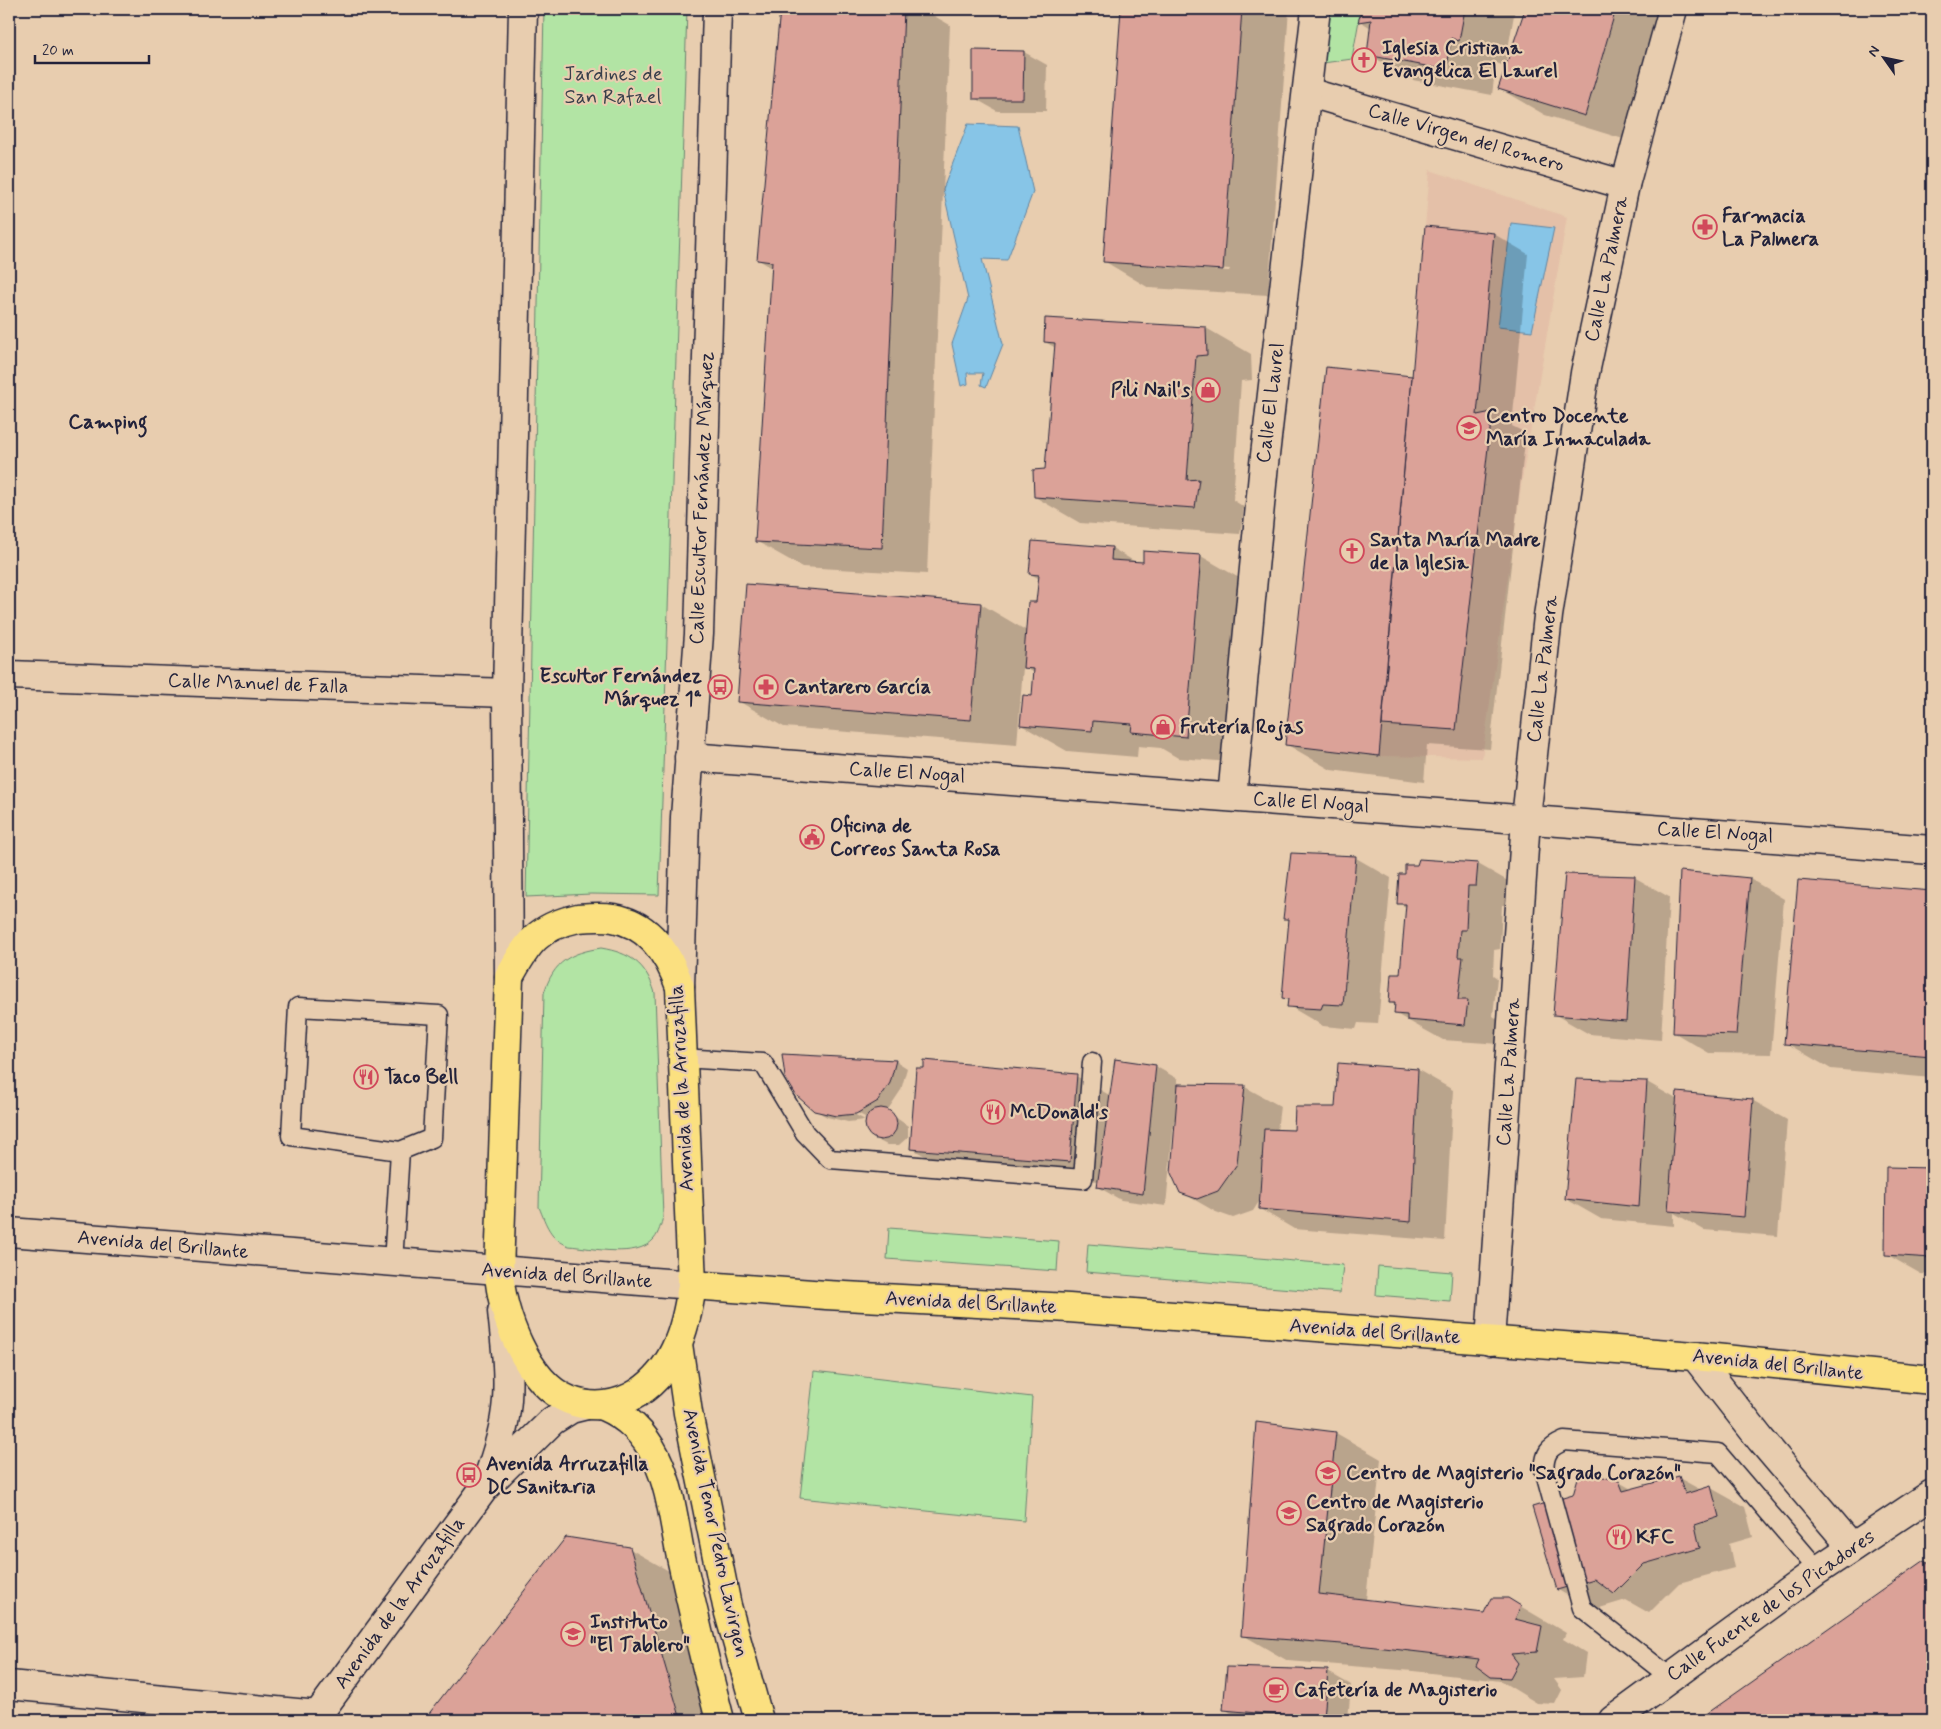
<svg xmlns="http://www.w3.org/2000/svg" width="1941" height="1729" font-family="Mynerve,sans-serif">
  <rect width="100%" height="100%" fill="#e8cdaf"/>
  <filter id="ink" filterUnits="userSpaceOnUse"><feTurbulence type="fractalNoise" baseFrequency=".02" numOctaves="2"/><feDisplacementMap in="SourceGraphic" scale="10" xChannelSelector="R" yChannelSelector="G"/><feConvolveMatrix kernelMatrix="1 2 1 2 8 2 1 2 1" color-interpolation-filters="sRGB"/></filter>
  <g filter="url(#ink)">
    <path fill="#e4c0a8" d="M1430 170 1567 217 1521 486 1482 758 1379 756Z"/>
    <g fill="#b2e4a4" stroke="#6a8370">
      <path d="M544 9H687L659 895 591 894 526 897Z"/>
      <path d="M1331 9H1361L1352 59 1323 63Z"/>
      <path d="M601 948C630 953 646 963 655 993L663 1217C661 1224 659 1233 654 1239 637 1259 593 1248 569 1246 550 1239 546 1224 539 1207L544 993C554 961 570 953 601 948Z"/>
      <path d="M889 1228 1059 1241 1057 1271 887 1259Z"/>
      <path d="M1088 1244 1343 1265 1340 1293 1086 1272Z"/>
      <path d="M1378 1266 1452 1272 1450 1301 1376 1295Z"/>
      <path d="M814 1371 1032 1397 1024 1521 800 1498Z"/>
    </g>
    <g fill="#87c5e7" stroke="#5f84a2">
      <path d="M968 124 1018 126 1033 192 1007 260 982 259 1003 344 986 387 981 385 983 373H967L968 384 961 386 952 344 968 299 943 189Z"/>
      <path d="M1511 223 1554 228 1532 331 1498 327Z"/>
    </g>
    <g fill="#0003" fill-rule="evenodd">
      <path d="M782 9H922L950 25 927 574 802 567 756 541 772 268 759 260Z"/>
      <path d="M1122 9H1289L1268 295 1149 288 1104 261ZM1149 264 1230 269 1229 271 1149 266Z"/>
      <path d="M1364 9H1515L1505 66 1496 63 1492 95 1413 80 1368 54 1371 28 1360 21Z"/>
      <path d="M1527 9H1669L1630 141 1545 115 1500 89Z"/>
      <path d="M1024 52 1047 65 1046 111H997L974 98Z"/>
      <path d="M1494 234 1528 254 1512 426 1526 433 1490 749 1427 745 1424 782 1331 770 1286 744 1412 377 1413 378Z"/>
      <path d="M1206 328 1251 354 1252 380 1241 381 1233 500 1244 507 1240 534 1080 523 1035 497 1046 471 1056 348 1045 342Z"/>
      <path d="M1112 548 1137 563 1201 556 1246 582 1231 762 1178 758 1161 748 1138 746 1137 757 1067 751 1021 725 1033 698 1035 673 1023 667 1017 745 784 727 738 701 748 585 981 604 1027 631 1037 603 1040 579 1030 574Z"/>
      <path d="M1292 854 1356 858 1391 878 1378 1024 1358 1023 1356 1029 1323 1026 1289 1006V1000L1283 997 1290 921 1284 918Z"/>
      <path d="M1420 860 1478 864 1513 884 1510 905H1502L1500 949 1494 950 1493 975 1497 978 1493 1016 1502 1022 1500 1044 1443 1040 1396 1014V1006L1390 1002 1401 975 1407 908 1399 903 1406 875 1418 866Z"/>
      <path d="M1634 877 1669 897 1661 1040 1589 1034 1554 1014Z"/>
      <path d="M1750 879 1784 899 1771 1054 1709 1053 1675 1033Z"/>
      <path d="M1800 882 1932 892V1078L1831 1069 1786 1043Z"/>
      <path d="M783 1055 896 1061 907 1068 901 1090 889 1108 885 1110 908 1126V1137L899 1145H887L875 1139 867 1131V1118L851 1110 850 1112 865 1120 848 1122 827 1117 815 1110Z"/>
      <path d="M1339 1064 1418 1070 1453 1090 1445 1241 1294 1229 1260 1209V1200L1253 1211 1233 1218 1216 1212 1181 1192 1177 1120H1174L1166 1206 1121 1200 1098 1187 1099 1181 946 1168 911 1148 1076 1076 1111 1096 1155 1066 1178 1079V1085L1245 1087 1280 1106 1277 1131H1295L1336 1108Z"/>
      <path d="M1647 1082 1678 1100H1752L1787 1120 1778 1236 1704 1230 1674 1213V1226L1601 1219 1566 1199Z"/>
      <path d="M1888 1168 1932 1169V1275L1921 1274 1886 1254Z"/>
      <path d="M1336 1433 1381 1459 1366 1600 1485 1614 1508 1599 1566 1633 1563 1639 1586 1653 1583 1677 1554 1679 1562 1690 1555 1704 1537 1703 1501 1681 1413 1671 1288 1661 1243 1635Z"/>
      <path d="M1679 1478 1701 1490 1711 1488 1745 1507 1753 1537 1729 1544 1734 1568 1679 1583 1649 1613 1626 1600 1593 1610 1558 1590 1619 1482 1633 1490Z"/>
      <path d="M567 1538 630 1549 676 1575 718 1720H426Z"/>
      <path d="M1925 1561 1932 1566V1720H1700Z"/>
      <path d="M1229 1668 1328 1672 1351 1685 1348 1720H1243L1224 1709Z"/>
    </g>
    <g fill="#dba298" stroke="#22223b">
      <path d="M780 9H904L882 548 755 542 772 262 757 260Z"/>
      <path d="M1121 9H1242L1223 270 1103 262Z"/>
      <path d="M1362 9H1465L1459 41 1451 38 1447 70 1367 55 1371 20 1358 22Z"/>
      <path d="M1525 9H1616L1585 116 1498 89Z"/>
      <path d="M973 50 1024 51 1023 99H973Z"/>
      <path d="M1425 226 1494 233 1477 415 1492 412 1456 730 1382 725Z"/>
      <path d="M1045 318 1206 327 1207 355 1196 356 1187 480 1199 479 1195 508 1034 497 1033 470 1045 469 1055 343 1044 342Z"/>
      <path d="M1326 367 1412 376 1379 756 1285 745Z"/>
      <path d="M1032 541 1112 547 1111 560 1143 562V551L1201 555 1186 737 1131 732 1132 724 1093 721 1092 731 1020 725 1023 695 1032 696 1034 669 1023 668 1028 602H1036L1039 575 1029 574Z"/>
      <path d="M746 584 981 603 971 720 737 702Z"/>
      <path d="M1291 853 1356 856 1343 1005 1323 1004 1321 1009 1287 1007 1288 999 1282 998 1289 919H1283Z"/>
      <path d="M1419 859 1478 863 1476 886H1468L1466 930H1460L1458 957H1463L1458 1000H1468L1465 1025 1407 1020V1015L1394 1014 1395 1003H1389L1391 974H1400L1406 904H1397L1399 874H1405V865H1417Z"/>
      <path d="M1680 871 1750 878 1736 1035 1673 1033Z"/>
      <path d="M1565 874 1635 876 1626 1021 1553 1015Z"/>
      <path d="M1798 880 1932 891V1056L1784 1044Z"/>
      <path d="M782 1054 896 1060 890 1083 878 1101 856 1114 836 1116 814 1111 796 1095 785 1077Z"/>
      <path d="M1115 1059 1156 1065 1143 1194 1097 1187Z"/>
      <path d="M924 1060 1077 1074 1070 1162 910 1149 916 1068H924Z"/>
      <path d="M1338 1063 1418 1069 1411 1222 1259 1209 1264 1129 1294 1130 1295 1107H1335Z"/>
      <path d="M1576 1079 1647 1081 1639 1207 1565 1199Z"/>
      <path d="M1178 1084 1245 1085 1237 1164 1218 1191 1197 1199 1180 1193 1171 1173Z"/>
      <path d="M1677 1092 1753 1099 1744 1217 1668 1211Z"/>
      <circle cx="881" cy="1124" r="16"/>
      <path d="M1886 1167 1932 1168V1258L1885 1255Z"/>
      <path d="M1256 1422 1336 1432 1319 1594 1484 1613 1491 1598H1508L1521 1606 1515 1619 1542 1626 1537 1652 1511 1654 1518 1663 1510 1678 1491 1677 1476 1666 1479 1659 1367 1646 1241 1636Z"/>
      <path d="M1580 1471 1619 1481 1623 1491 1679 1476 1685 1494 1711 1486 1719 1517 1695 1525 1700 1548 1644 1564 1614 1594 1594 1579 1557 1590 1532 1507 1573 1495Z"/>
      <path d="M566 1537 630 1547 681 1720H424Z"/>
      <path d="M1925 1560 1932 1568V1720H1698Z"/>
      <path d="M1227 1667 1328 1670 1324 1719 1223 1710Z"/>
    </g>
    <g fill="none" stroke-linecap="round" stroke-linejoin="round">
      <g stroke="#22223b" stroke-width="21">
        <g id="service">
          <path d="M298 1007 439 1015 432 1138 400 1151 291 1136Z"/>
          <path d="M682 1058 763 1063 805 1133 830 1159 1083 1179 1092 1062"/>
          <path d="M393 1263 400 1151"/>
          <path d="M1670 1677 1582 1608 1544 1470C1545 1453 1548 1448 1564 1441L1718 1453 1818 1570"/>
        </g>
      </g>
      <g stroke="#22223b" stroke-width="31">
        <g id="minor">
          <path d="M1307 92 1625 185"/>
          <path d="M9 675 507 693"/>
          <path d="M1232 797 1264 464 1316 9"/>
          <path d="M1490 1341 1526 819 1548 616 1585 373 1625 185 1673 9"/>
          <path d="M1695 1356 1761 1440 1852 1547"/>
          <path d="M9 1685 318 1715"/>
          <path d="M1613 1720 1818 1570 1932 1494"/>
        </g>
      </g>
      <g stroke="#22223b" stroke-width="31">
        <path id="tertiary" d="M689 757 1932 850"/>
      </g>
      <g stroke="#22223b" stroke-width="31">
        <g id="secondary">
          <path d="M509 977 507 693 523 9"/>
          <path d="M680 987 685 817 699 634 717 9"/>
          <path d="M9 1232 692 1285"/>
          <path d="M486 1483C496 1457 505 1428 507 1400 509 1370 505 1341 502 1311"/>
          <path d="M314 1720 485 1487 552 1421 571 1409 587 1405"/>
        </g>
      </g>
      <g stroke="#22223b" stroke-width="31">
        <g id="primary">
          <path d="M578 918C590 917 602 916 613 918 650 924 669 955 680 987L692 1285C686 1330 673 1375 631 1397 611 1407 589 1408 569 1400 527 1383 501 1313 499 1272L509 977C528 942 538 927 578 918Z"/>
          <path d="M692 1285 826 1295 1069 1308 1695 1356 1932 1380"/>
          <path d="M678 1344 688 1413 727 1606 759 1720"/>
          <path d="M603 1406C628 1417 644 1433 656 1457 671 1488 674 1524 681 1557 693 1612 706 1666 720 1720"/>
        </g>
      </g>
      <use href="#service" stroke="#e8cdaf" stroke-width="18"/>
      <use href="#minor" stroke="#e8cdaf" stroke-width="28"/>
      <use href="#tertiary" stroke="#e8cdaf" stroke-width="28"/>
      <use href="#secondary" stroke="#e8cdaf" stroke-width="28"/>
      <use href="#primary" stroke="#fbe080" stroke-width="28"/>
    </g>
  </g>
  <defs>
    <g id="church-ring" transform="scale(1.25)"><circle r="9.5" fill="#e8cdaf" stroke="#d1495b" stroke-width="1.5"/><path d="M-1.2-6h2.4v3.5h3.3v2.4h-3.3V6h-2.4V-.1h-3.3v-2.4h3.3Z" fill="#d1495b"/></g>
    <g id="pharmacy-ring" transform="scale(1.25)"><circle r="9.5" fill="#e8cdaf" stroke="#d1495b" stroke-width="1.5"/><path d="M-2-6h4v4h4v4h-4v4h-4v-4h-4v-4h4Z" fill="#d1495b"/></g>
    <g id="shop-ring" transform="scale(1.25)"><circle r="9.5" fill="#e8cdaf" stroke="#d1495b" stroke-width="1.5"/><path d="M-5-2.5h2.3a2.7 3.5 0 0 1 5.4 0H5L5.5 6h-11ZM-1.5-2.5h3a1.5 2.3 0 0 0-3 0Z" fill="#d1495b"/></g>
    <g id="school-ring" transform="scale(1.25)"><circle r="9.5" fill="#e8cdaf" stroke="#d1495b" stroke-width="1.5"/><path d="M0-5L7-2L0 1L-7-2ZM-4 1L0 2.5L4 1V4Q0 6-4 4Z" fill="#d1495b"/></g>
    <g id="bus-ring" transform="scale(1.25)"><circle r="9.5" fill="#e8cdaf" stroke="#d1495b" stroke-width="1.5"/><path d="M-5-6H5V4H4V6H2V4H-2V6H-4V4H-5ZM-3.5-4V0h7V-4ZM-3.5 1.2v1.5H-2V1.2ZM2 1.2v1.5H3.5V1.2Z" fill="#d1495b"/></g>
    <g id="civic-ring" transform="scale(1.25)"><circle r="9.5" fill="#e8cdaf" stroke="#d1495b" stroke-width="1.5"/><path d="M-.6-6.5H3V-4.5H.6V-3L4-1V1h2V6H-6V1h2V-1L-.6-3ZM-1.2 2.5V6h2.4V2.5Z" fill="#d1495b"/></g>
    <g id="restaurant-ring" transform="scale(1.25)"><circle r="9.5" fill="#e8cdaf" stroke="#d1495b" stroke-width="1.5"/><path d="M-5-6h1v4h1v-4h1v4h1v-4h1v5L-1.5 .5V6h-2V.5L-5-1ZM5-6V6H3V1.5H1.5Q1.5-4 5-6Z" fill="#d1495b"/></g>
    <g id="university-ring" transform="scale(1.25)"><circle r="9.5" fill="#e8cdaf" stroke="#d1495b" stroke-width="1.5"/><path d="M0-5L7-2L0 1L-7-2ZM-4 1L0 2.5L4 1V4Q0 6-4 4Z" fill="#d1495b"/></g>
    <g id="cafe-ring" transform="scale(1.25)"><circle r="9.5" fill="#e8cdaf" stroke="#d1495b" stroke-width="1.5"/><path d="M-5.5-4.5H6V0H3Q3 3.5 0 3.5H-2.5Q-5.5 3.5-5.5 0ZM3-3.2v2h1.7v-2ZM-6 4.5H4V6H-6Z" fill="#d1495b"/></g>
  </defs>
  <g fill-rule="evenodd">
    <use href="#church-ring" x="1364" y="60"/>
    <use href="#pharmacy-ring" x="1705" y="227"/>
    <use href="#shop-ring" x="1208" y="390"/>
    <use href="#school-ring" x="1469" y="428"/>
    <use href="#church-ring" x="1352" y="551"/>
    <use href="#bus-ring" x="720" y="687"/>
    <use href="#pharmacy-ring" x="766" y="687"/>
    <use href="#shop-ring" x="1163" y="727"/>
    <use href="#civic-ring" x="812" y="837"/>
    <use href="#restaurant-ring" x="366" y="1077"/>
    <use href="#restaurant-ring" x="993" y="1112"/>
    <use href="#university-ring" x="1328" y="1473"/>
    <use href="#bus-ring" x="469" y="1475"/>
    <use href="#university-ring" x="1289" y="1513"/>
    <use href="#restaurant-ring" x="1619" y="1537"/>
    <use href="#school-ring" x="573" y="1634"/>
    <use href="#cafe-ring" x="1276" y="1690"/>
  </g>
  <g text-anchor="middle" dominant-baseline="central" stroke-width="4.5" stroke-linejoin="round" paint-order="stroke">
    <g font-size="20" font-weight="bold" fill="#22223b" stroke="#e8cdaf" text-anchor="start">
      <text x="1382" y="48">Iglesia Cristiana<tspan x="1382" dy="23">Evangélica El Laurel</tspan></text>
      <text x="1722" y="216">Farmacia<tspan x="1722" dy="23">La Palmera</tspan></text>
      <text x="1190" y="390" text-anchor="end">Pili Nail's</text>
      <text x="1486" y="416">Centro Docente<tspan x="1486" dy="23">María Inmaculada</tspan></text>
      <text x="1370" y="540">Santa María Madre<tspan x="1370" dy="23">de la Iglesia</tspan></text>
      <text x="702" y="676" text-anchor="end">Escultor Fernández<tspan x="702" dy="23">Márquez 1ª</tspan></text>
      <text x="784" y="687">Cantarero García</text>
      <text x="1180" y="727">Frutería Rojas</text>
      <text x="830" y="826">Oficina de<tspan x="830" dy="23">Correos Santa Rosa</tspan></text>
      <text x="384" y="1077">Taco Bell</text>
      <text x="1010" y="1112">McDonald's</text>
      <text x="486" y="1464">Avenida Arruzafilla<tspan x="486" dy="23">DC Sanitaria</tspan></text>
      <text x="1346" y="1473">Centro de Magisterio "Sagrado Corazón"</text>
      <text x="1306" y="1502">Centro de Magisterio<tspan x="1306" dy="23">Sagrado Corazón</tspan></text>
      <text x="1636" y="1537">KFC</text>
      <text x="590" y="1622">Instituto<tspan x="590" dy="23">"El Tablero"</tspan></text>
      <text x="1294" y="1690">Cafetería de Magisterio</text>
    </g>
    <g font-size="20" fill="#383f4b" stroke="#e8cdaf">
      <text x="613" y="74">Jardines de<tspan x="613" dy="23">San Rafael</tspan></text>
    </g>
    <g font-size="20" fill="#22223b" stroke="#e8cdaf">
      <text transform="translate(1466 138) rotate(16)">Calle Virgen del Romero</text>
      <text transform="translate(1607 269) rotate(-78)">Calle La Palmera</text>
      <text transform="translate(1271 403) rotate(-83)">Calle El Laurel</text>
      <text transform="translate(702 498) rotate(-88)">Calle Escultor Fernández Márquez</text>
      <text transform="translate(1543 669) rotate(-83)">Calle La Palmera</text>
      <text transform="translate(258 684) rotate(2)">Calle Manuel de Falla</text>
      <text transform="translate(907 773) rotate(4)">Calle El Nogal</text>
      <text transform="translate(1311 803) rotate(4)">Calle El Nogal</text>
      <text transform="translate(1715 833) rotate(4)">Calle El Nogal</text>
      <text transform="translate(1509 1072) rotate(-86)">Calle La Palmera</text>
      <text transform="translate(682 1088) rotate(-93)">Avenida de la Arruzafilla</text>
      <text transform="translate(163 1245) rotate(5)">Avenida del Brillante</text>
      <text transform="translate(567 1276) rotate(4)">Avenida del Brillante</text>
      <text transform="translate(971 1303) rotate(3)">Avenida del Brillante</text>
      <text transform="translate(1375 1332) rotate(4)">Avenida del Brillante</text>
      <text transform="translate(1778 1365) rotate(6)">Avenida del Brillante</text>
      <text transform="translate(715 1533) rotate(78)">Avenida Tenor Pedro Lavirgen</text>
      <text transform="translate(400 1603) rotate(-54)">Avenida de la Arruzafilla</text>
      <text transform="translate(1771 1606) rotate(-35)">Calle Fuente de los Picadores</text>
    </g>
    <g font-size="21" font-weight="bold" fill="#22223b" stroke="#e8cdaf">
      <text x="108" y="422">Camping</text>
    </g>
  </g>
  <rect width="1941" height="1729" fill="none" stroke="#e8cdaf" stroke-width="30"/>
  <rect x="15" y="15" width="1911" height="1699" fill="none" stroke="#22223b" stroke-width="2" filter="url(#ink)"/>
  <g transform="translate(1884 58) rotate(303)" stroke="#e8cdaf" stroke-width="4" paint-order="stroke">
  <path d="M0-4L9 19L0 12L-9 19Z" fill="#22223b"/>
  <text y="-8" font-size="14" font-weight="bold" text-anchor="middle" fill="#22223b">N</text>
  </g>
  <path d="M35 55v8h114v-8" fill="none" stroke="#22223b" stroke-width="2.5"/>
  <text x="42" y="55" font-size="15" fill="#22223b" stroke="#e8cdaf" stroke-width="4" paint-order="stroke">20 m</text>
</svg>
